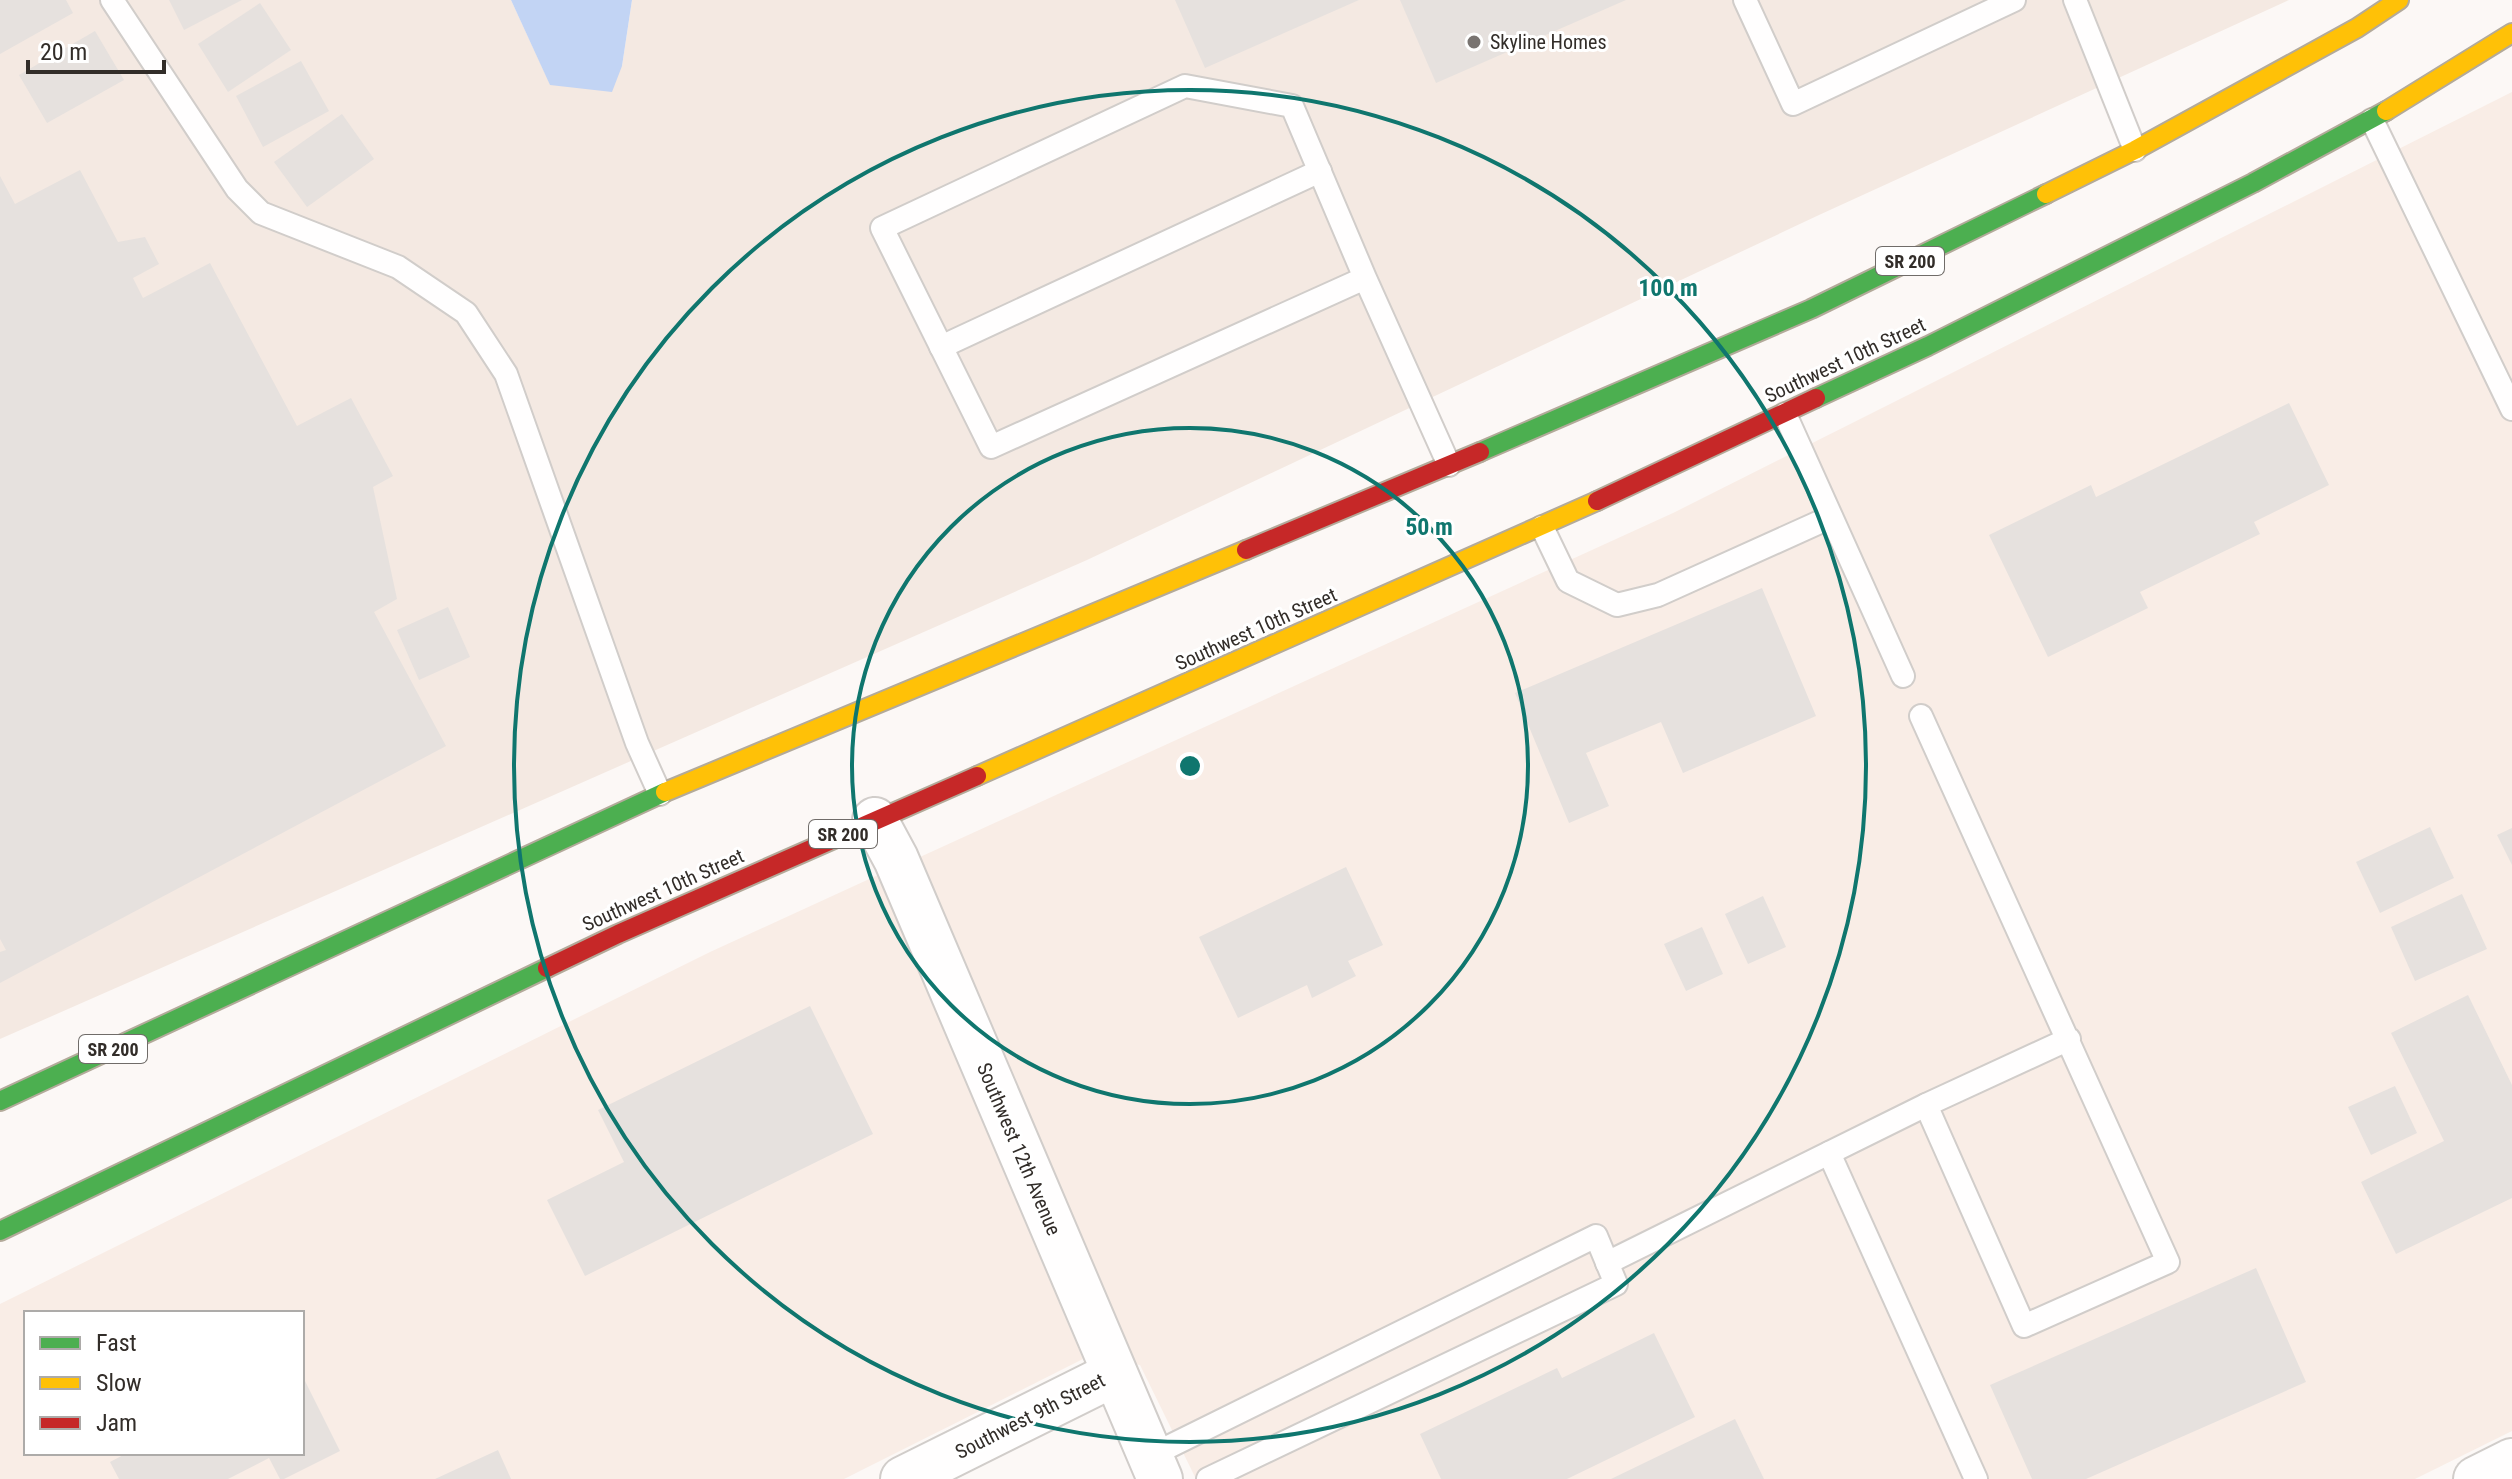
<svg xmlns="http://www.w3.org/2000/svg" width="2512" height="1479" font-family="'Roboto Condensed',sans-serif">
  <rect width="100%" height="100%" fill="#fcf8f6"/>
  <g fill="#f9ede6" fill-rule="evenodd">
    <path d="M2512 92V1431L2415 1479H1196L1140 1365 1135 1364 920 857 1673 513Z"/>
    <path d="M878 875 1083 1359 844 1479H0V1304L710 952ZM26 1313H302V1453H26Z"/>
  </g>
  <path fill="#f4e9e2" d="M0 0H511L550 84 622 66 632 0H2289L1819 215 1087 560 0 1039Z"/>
  <path fill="#c2d4f4" d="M511 0H632L622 66 612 92 550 85Z"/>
  <g fill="#e6e1de">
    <path d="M0 0H66L73 13 0 54Z"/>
    <path d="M169 0H242L184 30Z"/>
    <path d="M1175 0H1359L1205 68Z"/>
    <path d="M1400 0H1626L1436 83Z"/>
    <path d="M260 3 291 50 228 92 198 44Z"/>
    <path d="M95 31 124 80 47 123 19 75Z"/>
    <path d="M301 61 329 111 263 147 236 96Z"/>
    <path d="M342 114 374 159 307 207 274 162Z"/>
    <path d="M80 170 118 242 145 237 159 264 133 278 143 298 210 263 297 426 351 398 393 476 373 487 397 599 374 612 446 746 0 983V952L6 950 0 939V176L15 204Z"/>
    <path d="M2289 403 2329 485 2254 522 2260 534 2140 592 2148 608 2048 657 1989 535 2091 485 2096 497Z"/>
    <path d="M1762 588 1816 716 1683 773 1661 722 1586 753 1609 806 1569 823 1515 693Z"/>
    <path d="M448 607 470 657 419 680 397 630Z"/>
    <path d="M2430 827 2454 878 2380 913 2356 862Z"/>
    <path d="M2512 828V865L2497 835Z"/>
    <path d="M1346 867 1383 945 1348 961 1356 976 1312 998 1307 985 1238 1018 1199 937Z"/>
    <path d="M2462 894 2487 949 2415 981 2391 927Z"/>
    <path d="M1763 896 1786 947 1748 964 1725 914Z"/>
    <path d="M1702 927 1723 974 1686 991 1664 944Z"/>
    <path d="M2468 995 2512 1085V1198L2396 1254 2361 1182 2444 1141 2391 1033Z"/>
    <path d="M810 1006 873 1134 585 1276 547 1200 624 1162 598 1110Z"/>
    <path d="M2395 1086 2417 1133 2371 1155 2348 1107Z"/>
    <path d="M2256 1268 2306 1382 2086 1479H2032L1990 1385Z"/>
    <path d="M1654 1333 1695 1417 1567 1479H1441L1420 1434 1557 1368 1562 1378Z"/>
    <path d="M302 1375 340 1451 284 1479H280L269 1458 228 1479H119L110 1462 127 1453H302Z"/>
    <path d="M1735 1419 1764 1479H1611Z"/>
    <path d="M498 1450 511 1479H435Z"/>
  </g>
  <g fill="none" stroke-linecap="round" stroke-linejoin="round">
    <g stroke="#d1cdca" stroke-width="26">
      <g id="lane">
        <path d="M112 0 237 189 261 213 398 267 466 313 506 374 637 743 660 794"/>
        <path d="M1745 0 1793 104 2014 0"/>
        <path d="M2075 0 2135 150"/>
        <path d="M2372 120 2512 409"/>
        <path d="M1365 278 1292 106 1185 86 882 228 991 447 1365 278 1449 465"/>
        <path d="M941 347 1320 171"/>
        <path d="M1785 414 1903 676"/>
        <path d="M1542 527 1568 581 1617 605 1658 595 1831 517"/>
        <path d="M1921 716 2168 1262 2024 1326 1926 1105 2069 1039"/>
        <path d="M1829 1153 1976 1479"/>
        <path d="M1607 1263 1926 1105"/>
        <path d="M1150 1456 1596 1236 1616 1284 1208 1479"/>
      </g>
    </g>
    <g stroke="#d1cdca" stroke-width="48">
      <g id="street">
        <path d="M875 820 896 859 1160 1479"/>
        <path d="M903 1479 1114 1374"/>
        <path d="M2476 1479 2512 1461"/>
      </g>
    </g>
    <g stroke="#b3aa9a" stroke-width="22">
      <g id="fast">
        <path d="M1816 398 1928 346 2253 183 2386 111"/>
        <path d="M1480 452 1811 309 2046 194"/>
        <path d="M0 1101 665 792"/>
        <path d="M0 1231 547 968"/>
      </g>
    </g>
    <g stroke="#b3aa9a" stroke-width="22">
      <g id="slow">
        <path d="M2386 111 2512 33"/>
        <path d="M2046 194 2135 150 2357 28 2399 0"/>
        <path d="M977 776 1597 501"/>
        <path d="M665 792 1246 550"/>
      </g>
    </g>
    <g stroke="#b3aa9a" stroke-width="22">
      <g id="jam">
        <path d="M1597 501 1816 398"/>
        <path d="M1246 550 1480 452"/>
        <path d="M547 968 618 934 977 776"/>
      </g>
    </g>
    <use href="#lane" stroke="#fffefe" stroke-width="22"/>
    <use href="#street" stroke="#fffefe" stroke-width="44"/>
    <use href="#fast" stroke="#4caf50" stroke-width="18"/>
    <use href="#slow" stroke="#ffc107" stroke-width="18"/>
    <use href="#jam" stroke="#c62828" stroke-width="18"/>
  </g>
  <g fill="none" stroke="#0f766e" stroke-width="4">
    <circle cx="1190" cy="766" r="338"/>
    <circle cx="1190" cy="766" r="676"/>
  </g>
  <circle fill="#797471" stroke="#fff" stroke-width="3" cx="1474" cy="42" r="8"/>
  <g text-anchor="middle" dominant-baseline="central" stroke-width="6" stroke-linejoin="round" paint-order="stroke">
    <g fill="#fff" stroke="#706c69" stroke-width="2">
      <rect x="1876" y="247" width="68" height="28" rx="6"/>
      <rect x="809" y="820" width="68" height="28" rx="6"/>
      <rect x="79" y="1035" width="68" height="28" rx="6"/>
    </g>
    <g font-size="18" font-weight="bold" fill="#322d29">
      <text x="1910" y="261">SR 200</text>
      <text x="843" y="834">SR 200</text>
      <text x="113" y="1049">SR 200</text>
    </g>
    <g font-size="20" fill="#322d29" stroke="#fff" text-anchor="start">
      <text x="1490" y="42">Skyline Homes</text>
    </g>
    <g font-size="20" fill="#322d29" stroke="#fff">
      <text transform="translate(1845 360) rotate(-25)">Southwest 10th Street</text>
      <text transform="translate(1256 629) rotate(-24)">Southwest 10th Street</text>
      <text transform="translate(663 890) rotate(-24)">Southwest 10th Street</text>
      <text transform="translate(1019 1149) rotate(67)">Southwest 12th Avenue</text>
      <text transform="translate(1030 1416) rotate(-27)">Southwest 9th Street</text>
    </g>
  </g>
  <circle cx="1190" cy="766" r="12" fill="#0f766e" stroke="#fff" stroke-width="4"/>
  <g font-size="24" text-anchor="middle" font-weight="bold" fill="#0f766e" stroke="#fff" stroke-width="6" stroke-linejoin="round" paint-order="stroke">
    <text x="1668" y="296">100 m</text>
    <text x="1429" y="535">50 m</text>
  </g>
  <rect x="24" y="1311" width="280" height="144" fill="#ffffff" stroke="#adaba9" stroke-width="2"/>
  <rect x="40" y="1337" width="40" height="12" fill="#4caf50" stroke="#adaba9" stroke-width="2"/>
  <text x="96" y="1351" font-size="24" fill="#322d29">Fast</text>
  <rect x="40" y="1377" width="40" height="12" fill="#ffc107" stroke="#adaba9" stroke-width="2"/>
  <text x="96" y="1391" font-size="24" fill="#322d29">Slow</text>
  <rect x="40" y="1417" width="40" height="12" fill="#c62828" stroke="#adaba9" stroke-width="2"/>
  <text x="96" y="1431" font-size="24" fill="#322d29">Jam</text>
  <path d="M28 60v12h136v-12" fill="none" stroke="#322d29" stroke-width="4"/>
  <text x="40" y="60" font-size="24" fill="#322d29" stroke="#ffffff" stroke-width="6" paint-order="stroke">20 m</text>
</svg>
